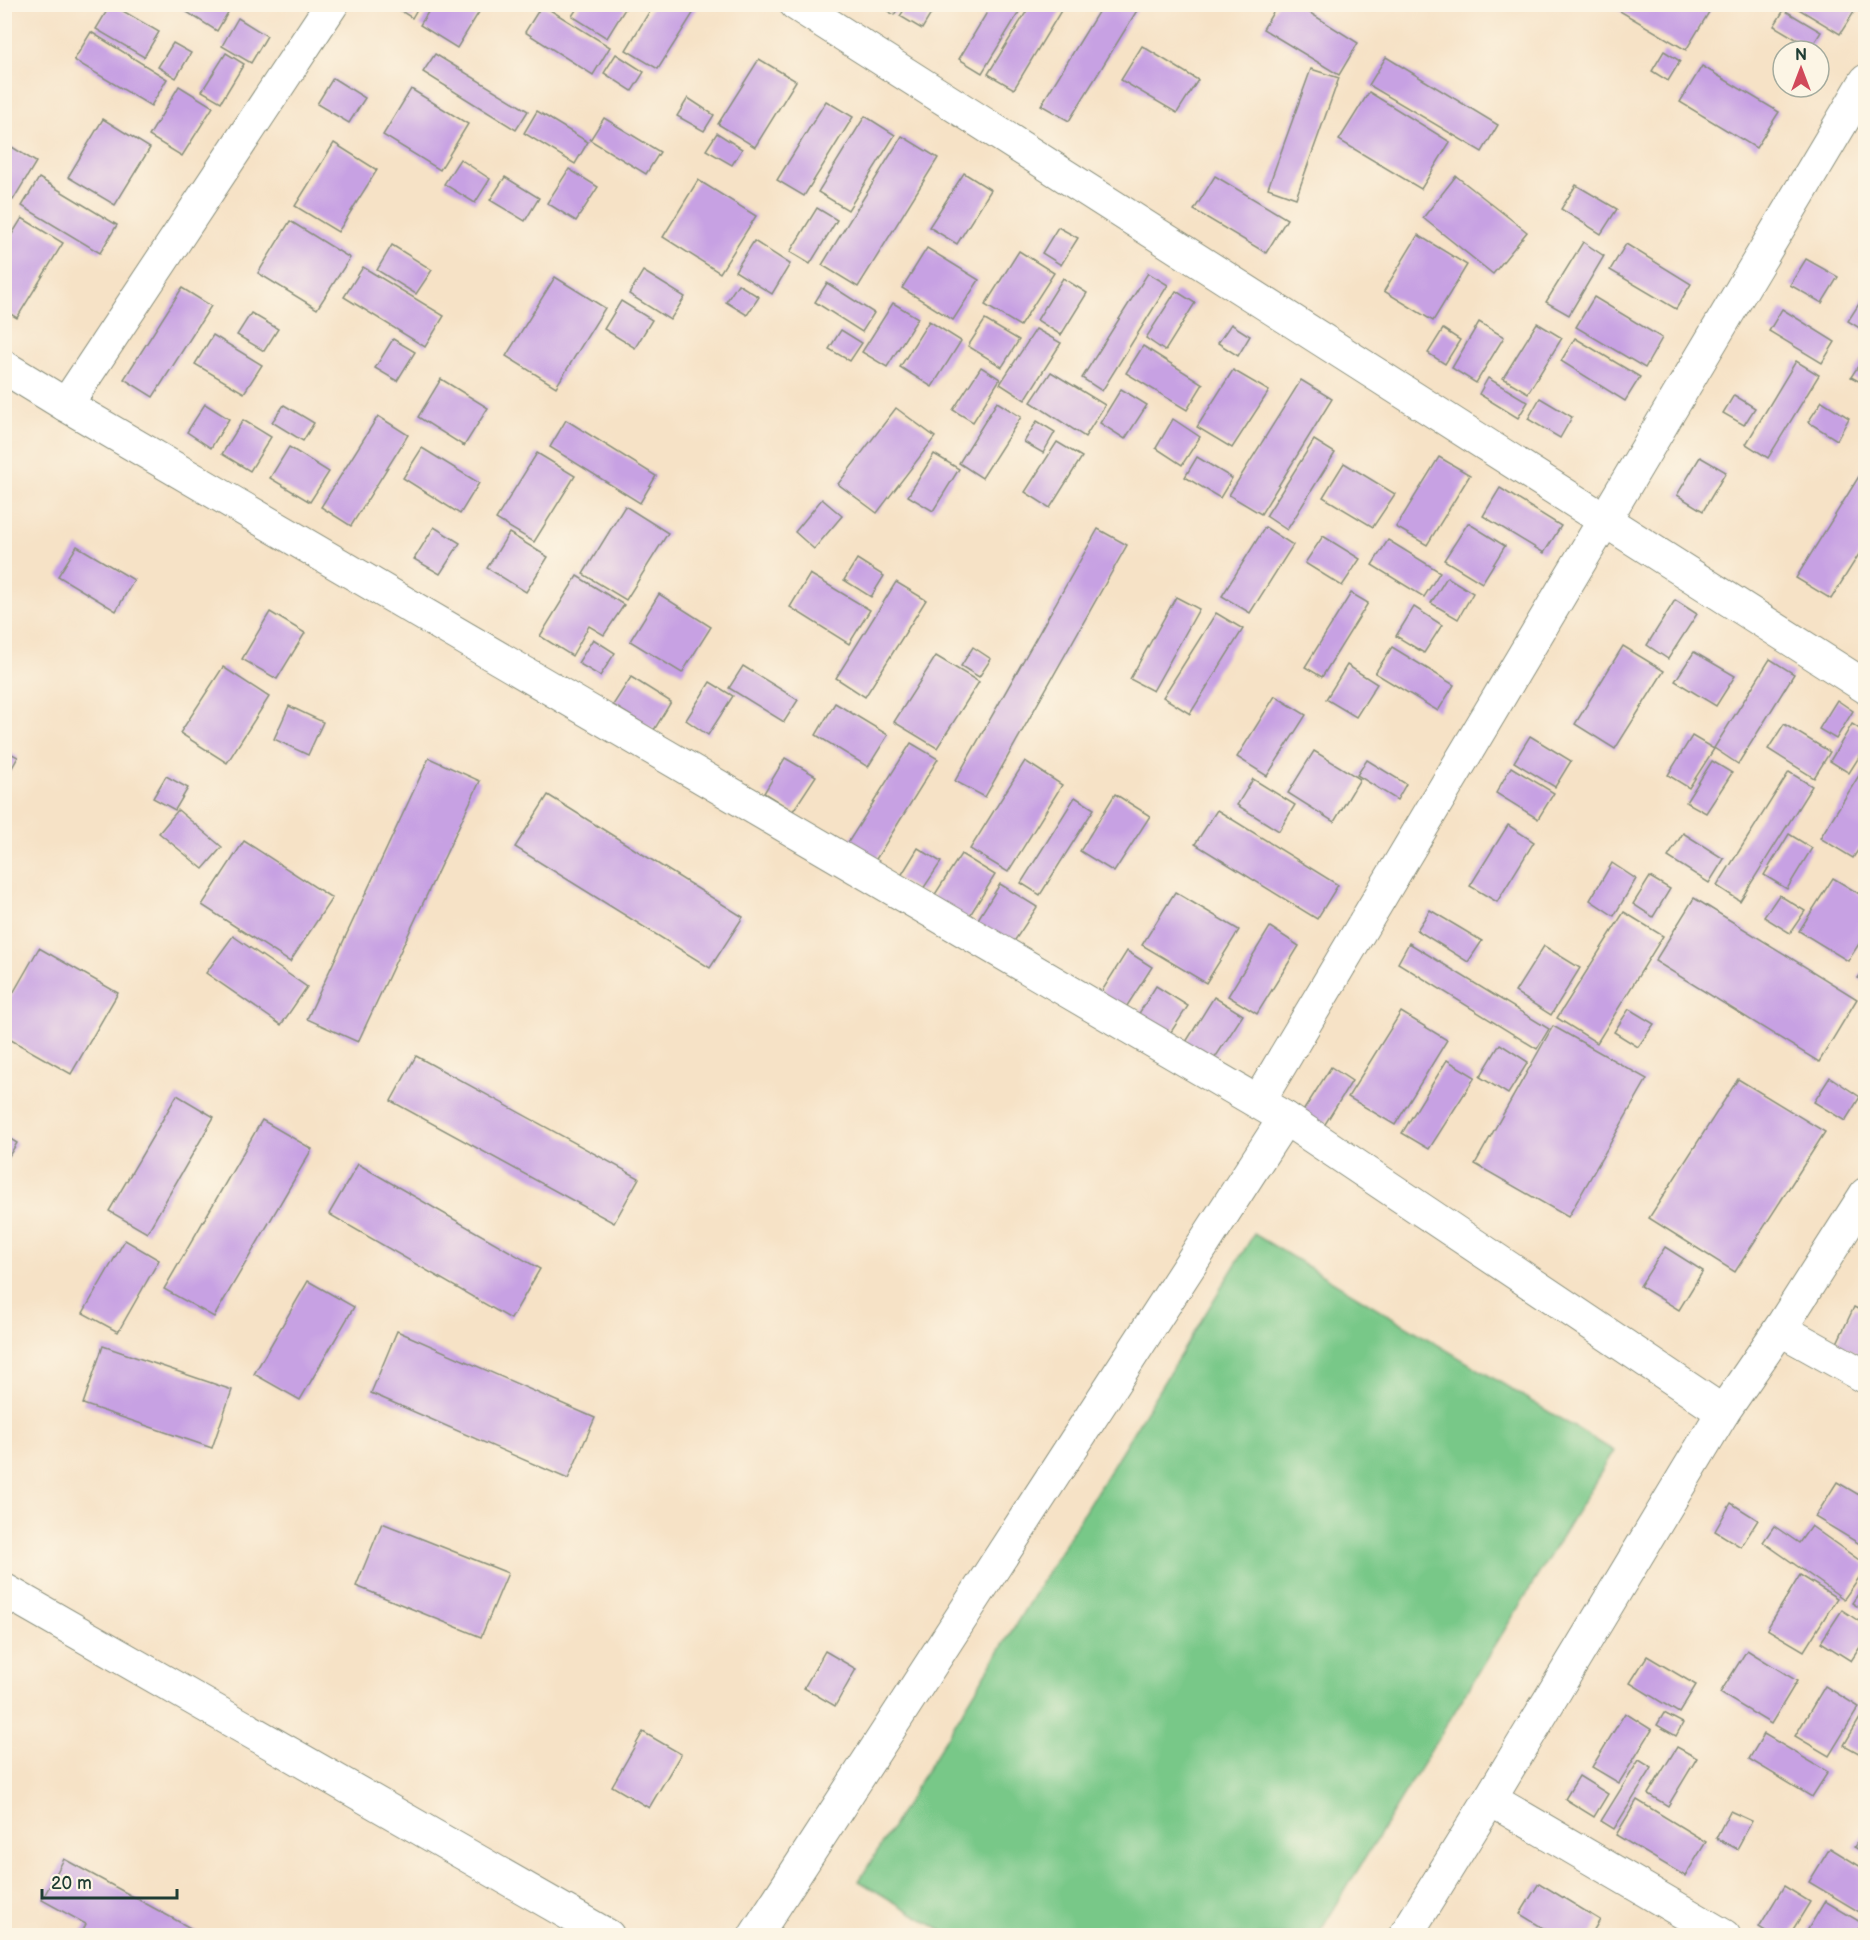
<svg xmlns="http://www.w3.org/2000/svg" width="1870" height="1940" font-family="'Balsamiq Sans',sans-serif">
  <rect width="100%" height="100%" fill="#fcf5e5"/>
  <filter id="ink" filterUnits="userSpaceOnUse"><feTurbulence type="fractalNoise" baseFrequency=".0167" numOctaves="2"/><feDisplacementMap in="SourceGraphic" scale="12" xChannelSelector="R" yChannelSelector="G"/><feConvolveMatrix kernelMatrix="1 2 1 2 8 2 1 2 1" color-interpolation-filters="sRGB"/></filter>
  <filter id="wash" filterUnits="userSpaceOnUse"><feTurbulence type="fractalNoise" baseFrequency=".008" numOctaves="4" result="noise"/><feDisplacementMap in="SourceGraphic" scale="24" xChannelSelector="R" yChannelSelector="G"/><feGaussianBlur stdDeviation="1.35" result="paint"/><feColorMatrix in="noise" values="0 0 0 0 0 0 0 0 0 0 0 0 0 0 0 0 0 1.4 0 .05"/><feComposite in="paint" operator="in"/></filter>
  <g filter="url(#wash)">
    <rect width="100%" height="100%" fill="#f6e2c6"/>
    <path fill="#78c888" stroke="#4c825e" stroke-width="1.5" d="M1254 1234 1614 1451 1318 1935H949L859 1881Z"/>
    <g id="blocks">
      <g fill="#c7a1e3">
        <path d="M111 4 159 32 144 57 96 29Z"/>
        <path d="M174 4H233L217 31Z"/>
        <path d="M390 4H420L412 18Z"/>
        <path d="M433 4H484L457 48 420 25Z"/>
        <path d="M580 4H618L625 9 607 38 572 16Z"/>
        <path d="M654 4H699L658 69 626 50Z"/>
        <path d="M877 4H901L894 15Z"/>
        <path d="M908 4H937L922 29 900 16Z"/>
        <path d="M992 4H1024L982 73 959 59Z"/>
        <path d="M1031 4H1065L1014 89 988 74Z"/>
        <path d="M1103 4H1141L1069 121 1041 105Z"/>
        <path d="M1278 4H1296L1358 43 1339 75 1263 29Z"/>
        <path d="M1615 4H1714L1686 50 1613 7Z"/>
        <path d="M1799 4H1848L1856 9 1840 34 1797 8Z"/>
        <path d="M542 5 610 47 593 75 525 32Z"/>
        <path d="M1784 10 1821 32 1811 48 1774 26Z"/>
        <path d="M238 18 267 36 251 63 222 46Z"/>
        <path d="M91 32 167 79 151 106 74 60Z"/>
        <path d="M173 43 191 53 176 78 158 67Z"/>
        <path d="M1142 46 1198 80 1177 113 1121 80Z"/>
        <path d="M1664 51 1680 61 1668 81 1652 71Z"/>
        <path d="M226 53 244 64 221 102 202 91Z"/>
        <path d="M435 54 528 111 516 130 423 72Z"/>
        <path d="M616 54 644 72 632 91 604 73Z"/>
        <path d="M1386 57 1498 125 1482 152 1369 85Z"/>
        <path d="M759 59 796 81 755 147 718 124Z"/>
        <path d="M1702 66 1779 112 1756 148 1680 102Z"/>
        <path d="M1311 69 1339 78 1296 198 1268 188Z"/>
        <path d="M333 78 365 98 349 123 317 104Z"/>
        <path d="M179 86 213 107 182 156 149 136Z"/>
        <path d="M411 89 468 124 440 170 383 135Z"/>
        <path d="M1369 92 1450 142 1421 189 1339 140Z"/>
        <path d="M688 98 714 115 704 131 677 116Z"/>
        <path d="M826 101 853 117 804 196 777 180Z"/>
        <path d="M537 111 588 142 575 164 524 133Z"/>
        <path d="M865 116 895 135 848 210 818 192Z"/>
        <path d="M604 118 660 152 646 174 590 140Z"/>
        <path d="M103 119 150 148 115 205 68 177Z"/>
        <path d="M717 133 742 149 732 165 706 150Z"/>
        <path d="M902 136 938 158 858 287 822 265Z"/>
        <path d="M334 143 377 170 338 232 295 206Z"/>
        <path d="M12 147 36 162 13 200 4 194V159Z"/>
        <path d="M460 159 490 179 475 203 444 184Z"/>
        <path d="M569 169 598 187 576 221 547 203Z"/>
        <path d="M964 173 991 190 957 244 929 227Z"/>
        <path d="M1215 176 1287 219 1266 253 1194 210Z"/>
        <path d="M1456 176 1527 232 1493 274 1423 218Z"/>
        <path d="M505 177 539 198 525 221 490 200Z"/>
        <path d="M39 178 117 225 100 253 22 206Z"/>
        <path d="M698 180 756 216 720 273 663 237Z"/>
        <path d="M1576 185 1617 209 1601 234 1561 209Z"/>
        <path d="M817 208 837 220 810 264 790 252Z"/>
        <path d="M22 218 63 243 17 318 4 310V247Z"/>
        <path d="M290 221 350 258 317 309 258 273Z"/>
        <path d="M1058 227 1078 238 1061 265 1042 253Z"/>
        <path d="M1418 235 1467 265 1433 321 1384 291Z"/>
        <path d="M754 241 790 264 772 294 735 271Z"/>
        <path d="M1583 242 1604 256 1569 315 1546 302Z"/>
        <path d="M1626 244 1691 284 1676 309 1610 270Z"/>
        <path d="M1866 244V257L1860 253Z"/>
        <path d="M392 245 432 270 416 294 377 270Z"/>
        <path d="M927 248 979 280 953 320 902 288Z"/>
        <path d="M1019 251 1054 273 1020 326 985 305Z"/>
        <path d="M1806 259 1838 277 1822 303 1790 285Z"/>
        <path d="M363 267 444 316 425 347 344 297Z"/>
        <path d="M643 271 685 297 670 320 629 294Z"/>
        <path d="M1148 273 1168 285 1102 391 1082 378Z"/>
        <path d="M555 277 605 308 556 387 506 356Z"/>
        <path d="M1063 278 1087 293 1061 335 1037 320Z"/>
        <path d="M827 283 874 313 862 332 815 302Z"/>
        <path d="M738 284 759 297 747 315 726 302Z"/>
        <path d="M182 288 211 306 153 397 124 379Z"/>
        <path d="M1176 291 1195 303 1165 351 1146 338Z"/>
        <path d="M1866 293V332L1848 321Z"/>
        <path d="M1594 297 1662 338 1645 368 1576 327Z"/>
        <path d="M621 301 652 320 635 348 604 329Z"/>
        <path d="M893 303 918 318 887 367 862 352Z"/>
        <path d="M1782 309 1835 342 1822 363 1769 331Z"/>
        <path d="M251 313 278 329 264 351 237 335Z"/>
        <path d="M985 320 1019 340 1002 367 968 346Z"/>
        <path d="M929 321 961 341 932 387 900 367Z"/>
        <path d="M1479 322 1504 337 1476 383 1452 368Z"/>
        <path d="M1537 323 1562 338 1528 393 1503 378Z"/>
        <path d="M1231 324 1250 336 1238 356 1218 343Z"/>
        <path d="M1036 329 1061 343 1025 400 1000 384Z"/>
        <path d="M1443 329 1460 340 1445 364 1428 353Z"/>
        <path d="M841 330 862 343 850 361 829 349Z"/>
        <path d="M213 335 262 365 244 393 195 364Z"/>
        <path d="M1575 338 1640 377 1625 401 1561 361Z"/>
        <path d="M393 339 415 352 397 381 375 368Z"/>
        <path d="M1143 346 1203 384 1187 410 1126 373Z"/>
        <path d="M1866 354V385L1851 377Z"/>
        <path d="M1796 361 1819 375 1768 458 1746 444Z"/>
        <path d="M981 367 1000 379 973 422 953 410Z"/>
        <path d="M1233 370 1269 391 1232 448 1197 427Z"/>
        <path d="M1051 372 1105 405 1085 437 1031 402Z"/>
        <path d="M1488 378 1528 402 1518 418 1479 394Z"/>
        <path d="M441 379 488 408 464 446 418 417Z"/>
        <path d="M1301 380 1332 399 1261 514 1229 495Z"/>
        <path d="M1121 389 1147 405 1125 439 1100 423Z"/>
        <path d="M1734 395 1755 408 1744 425 1723 413Z"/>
        <path d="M1540 398 1572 417 1560 438 1528 419Z"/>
        <path d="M1822 401 1849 418 1837 440 1808 422Z"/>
        <path d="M997 402 1021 417 982 478 959 463Z"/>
        <path d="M205 404 229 419 211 448 187 432Z"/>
        <path d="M284 405 314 423 303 441 272 422Z"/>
        <path d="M896 408 935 437 877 513 838 484Z"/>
        <path d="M378 416 408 435 351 526 321 507Z"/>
        <path d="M1173 419 1200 437 1182 465 1156 448Z"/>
        <path d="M243 420 271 437 250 471 222 454Z"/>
        <path d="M566 420 656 476 640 503 550 447Z"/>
        <path d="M1037 421 1055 432 1043 453 1024 442Z"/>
        <path d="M1314 440 1335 453 1287 530 1266 516Z"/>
        <path d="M1057 442 1082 457 1050 508 1025 492Z"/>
        <path d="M289 447 329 472 310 502 270 478Z"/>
        <path d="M422 448 479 483 460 514 403 478Z"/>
        <path d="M537 453 575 476 534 542 496 519Z"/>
        <path d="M934 454 959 469 933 511 908 496Z"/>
        <path d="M1197 457 1232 478 1220 498 1185 477Z"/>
        <path d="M1439 457 1470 475 1427 545 1396 527Z"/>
        <path d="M1700 457 1726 472 1703 511 1677 495Z"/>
        <path d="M1344 463 1395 494 1373 527 1323 497Z"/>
        <path d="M1866 465V543L1831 599 1796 578Z"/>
        <path d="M1500 488 1561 526 1544 553 1483 516Z"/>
        <path d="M822 499 842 516 814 549 795 532Z"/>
        <path d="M625 506 668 533 626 600 583 574Z"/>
        <path d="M1468 523 1505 546 1482 583 1444 560Z"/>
        <path d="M434 527 460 543 440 574 414 559Z"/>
        <path d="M1265 527 1293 545 1250 613 1222 596Z"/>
        <path d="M1098 529 1127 545 985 797 955 781Z"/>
        <path d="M509 533 548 557 526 592 487 568Z"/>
        <path d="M1323 536 1360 559 1342 586 1305 563Z"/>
        <path d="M1388 540 1440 572 1424 597 1372 565Z"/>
        <path d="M77 546 134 580 116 611 58 576Z"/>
        <path d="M857 559 884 576 871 597 844 580Z"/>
        <path d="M810 574 870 610 849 644 790 607Z"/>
        <path d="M577 576 624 605 604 635 589 626 572 656 540 636Z"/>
        <path d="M1447 577 1473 593 1458 619 1431 603Z"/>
        <path d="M896 582 926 600 865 697 836 678Z"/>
        <path d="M1351 593 1368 603 1322 677 1305 667Z"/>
        <path d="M659 594 711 627 682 673 630 641Z"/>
        <path d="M1176 597 1199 609 1153 691 1130 679Z"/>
        <path d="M1675 600 1697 614 1668 659 1647 645Z"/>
        <path d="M1414 607 1442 625 1424 653 1396 636Z"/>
        <path d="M270 612 305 633 277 679 242 659Z"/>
        <path d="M1216 613 1243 629 1190 714 1163 697Z"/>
        <path d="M593 639 615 653 600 676 578 663Z"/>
        <path d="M1623 646 1664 671 1615 749 1575 724Z"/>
        <path d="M973 647 991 659 979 677 961 666Z"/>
        <path d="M1392 647 1454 685 1438 711 1375 673Z"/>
        <path d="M1694 652 1735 676 1716 706 1675 681Z"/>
        <path d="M936 656 979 682 937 748 894 722Z"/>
        <path d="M1770 659 1794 674 1738 764 1714 748Z"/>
        <path d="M1347 665 1377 684 1356 717 1326 699Z"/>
        <path d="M743 666 798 700 784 722 729 688Z"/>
        <path d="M223 667 269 697 227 763 180 733Z"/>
        <path d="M631 677 671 702 654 730 613 705Z"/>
        <path d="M710 682 733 696 708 735 686 720Z"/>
        <path d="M1275 696 1306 715 1267 776 1237 757Z"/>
        <path d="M1837 700 1853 711 1836 739 1819 729Z"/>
        <path d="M835 703 888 735 868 767 816 735Z"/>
        <path d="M289 706 323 722 308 755 274 739Z"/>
        <path d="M1784 724 1830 752 1814 778 1768 749Z"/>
        <path d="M1852 724 1866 733V746L1849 773 1830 761Z"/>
        <path d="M1530 736 1571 761 1555 787 1514 762Z"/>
        <path d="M1692 736 1714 749 1689 788 1668 775Z"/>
        <path d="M911 743 938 759 870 869 842 852Z"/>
        <path d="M4 750 18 757 4 782Z"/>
        <path d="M1314 751 1360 779 1334 822 1288 793Z"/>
        <path d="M429 758 480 781 358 1042 307 1019Z"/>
        <path d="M785 758 816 776 793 811 764 793Z"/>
        <path d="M1367 760 1406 784 1397 800 1357 775Z"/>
        <path d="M1025 761 1062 785 1008 872 970 849Z"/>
        <path d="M1712 761 1732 773 1706 813 1686 802Z"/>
        <path d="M1511 767 1554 793 1538 819 1496 793Z"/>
        <path d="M1863 769 1866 770V838L1853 858 1820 838Z"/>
        <path d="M1789 772 1812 786 1740 901 1717 886Z"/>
        <path d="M166 776 188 788 175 810 153 798Z"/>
        <path d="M1253 779 1295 805 1279 831 1237 805Z"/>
        <path d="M1115 794 1150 816 1114 872 1080 851Z"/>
        <path d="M548 795 743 917 710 968 515 847Z"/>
        <path d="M1075 797 1094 809 1040 895 1021 883Z"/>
        <path d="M178 810 222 847 203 869 159 833Z"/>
        <path d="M1217 810 1338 885 1317 919 1195 844Z"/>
        <path d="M1508 825 1534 842 1497 902 1470 886Z"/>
        <path d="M1683 833 1724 859 1709 883 1668 857Z"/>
        <path d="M1789 834 1812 848 1787 889 1764 875Z"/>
        <path d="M244 841 332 898 290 962 202 905Z"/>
        <path d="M918 848 941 862 921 892 899 879Z"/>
        <path d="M961 854 995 875 967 920 932 899Z"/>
        <path d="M1612 863 1636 879 1614 916 1590 900Z"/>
        <path d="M1650 877 1670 889 1653 917 1633 904Z"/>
        <path d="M1833 878 1866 898V933L1848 961 1799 931Z"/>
        <path d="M1000 884 1037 907 1009 949 973 927Z"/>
        <path d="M1175 892 1239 930 1206 983 1142 945Z"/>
        <path d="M1779 895 1805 911 1790 933 1764 917Z"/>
        <path d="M1694 898 1857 999 1819 1062 1655 961Z"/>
        <path d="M1430 910 1482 941 1468 962 1417 930Z"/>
        <path d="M1624 912 1663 936 1597 1043 1557 1018Z"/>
        <path d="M1270 927 1299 946 1257 1014 1228 996Z"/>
        <path d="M233 936 307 987 281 1025 206 973Z"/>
        <path d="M1409 943 1549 1029 1537 1049 1398 963Z"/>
        <path d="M1544 946 1580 968 1551 1015 1515 992Z"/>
        <path d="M39 948 118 993 71 1074 4 1036V1009Z"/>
        <path d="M1127 951 1152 967 1125 1009 1100 994Z"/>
        <path d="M1866 967V983L1858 978Z"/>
        <path d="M1156 986 1188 1006 1169 1035 1138 1015Z"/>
        <path d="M1214 997 1243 1015 1209 1067 1181 1050Z"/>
        <path d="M1629 1009 1654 1024 1638 1047 1614 1032Z"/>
        <path d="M1401 1012 1447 1040 1395 1125 1348 1097Z"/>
        <path d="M1553 1026 1647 1079 1568 1217 1475 1164Z"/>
        <path d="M1500 1044 1528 1062 1508 1094 1480 1077Z"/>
        <path d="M416 1056 639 1178 614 1223 391 1101Z"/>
        <path d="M1447 1060 1475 1077 1429 1149 1402 1133Z"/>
        <path d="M1331 1067 1352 1081 1322 1129 1300 1116Z"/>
        <path d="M1830 1077 1860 1097 1845 1121 1814 1102Z"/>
        <path d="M1738 1079 1825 1132 1735 1272 1649 1218Z"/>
        <path d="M177 1095 214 1117 147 1233 109 1211Z"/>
        <path d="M262 1120 312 1149 214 1317 164 1289Z"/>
        <path d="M4 1135 17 1143 4 1164Z"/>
        <path d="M358 1164 540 1269 511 1319 329 1214Z"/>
        <path d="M125 1240 159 1260 118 1332 83 1313Z"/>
        <path d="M1665 1247 1703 1271 1679 1310 1640 1286Z"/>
        <path d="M308 1281 354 1307 300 1400 254 1374Z"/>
        <path d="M1854 1307 1866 1313V1358L1837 1343Z"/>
        <path d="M397 1331 595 1418 568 1479 371 1393Z"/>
        <path d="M103 1346 232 1390 212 1448 83 1404Z"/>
        <path d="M1837 1482 1866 1499V1542L1863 1546 1815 1517Z"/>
        <path d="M1731 1503 1758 1520 1741 1547 1715 1531Z"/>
        <path d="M382 1523 508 1573 481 1637 356 1586Z"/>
        <path d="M1774 1526 1799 1543 1811 1526 1866 1565V1568L1844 1599 1763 1542Z"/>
        <path d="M1800 1575 1837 1598 1804 1651 1767 1629Z"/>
        <path d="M1866 1583V1612L1852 1603Z"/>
        <path d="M1842 1610 1866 1626V1638L1851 1661 1821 1642Z"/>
        <path d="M1747 1650 1797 1681 1771 1724 1720 1693Z"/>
        <path d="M825 1651 856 1669 835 1706 804 1688Z"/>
        <path d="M1647 1656 1696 1685 1679 1713 1630 1683Z"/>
        <path d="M1825 1686 1859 1707 1829 1756 1795 1736Z"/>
        <path d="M1866 1708V1757L1844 1745Z"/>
        <path d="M1625 1713 1652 1730 1619 1783 1592 1767Z"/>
        <path d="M1664 1713 1683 1723 1676 1736 1657 1725Z"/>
        <path d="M643 1732 681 1754 649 1808 612 1786Z"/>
        <path d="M1764 1734 1828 1772 1812 1797 1749 1759Z"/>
        <path d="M1677 1747 1697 1758 1668 1806 1648 1794Z"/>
        <path d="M1639 1760 1652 1768 1614 1829 1601 1821Z"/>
        <path d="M1579 1776 1608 1794 1594 1817 1565 1799Z"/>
        <path d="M1637 1800 1706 1842 1685 1876 1616 1835Z"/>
        <path d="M1730 1811 1752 1821 1737 1849 1716 1838Z"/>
        <path d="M1866 1829V1854L1854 1847Z"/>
        <path d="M1830 1848 1866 1870V1916L1809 1882Z"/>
        <path d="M64 1859 205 1936H80L86 1924 42 1900Z"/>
        <path d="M1539 1883 1600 1920 1590 1936H1556L1520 1914Z"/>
        <path d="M1784 1886 1810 1902 1789 1936H1773L1759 1927Z"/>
        <path d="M1825 1901 1862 1923 1854 1936H1819L1808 1929Z"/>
      </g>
    </g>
  </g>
  <g filter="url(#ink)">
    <use href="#blocks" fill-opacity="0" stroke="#8a907d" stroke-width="1.5"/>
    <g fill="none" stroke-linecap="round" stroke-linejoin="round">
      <g stroke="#8a907d" stroke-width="35">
        <g id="minor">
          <path d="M796 4 1866 687"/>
          <path d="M4 367 66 405 1285 1118 1723 1412"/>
          <path d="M66 405 332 4"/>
          <path d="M1258 1102 1866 81"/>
          <path d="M1780 1329 1866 1377"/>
          <path d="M1490 1799 1724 1936"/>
          <path d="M755 1936 1285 1118"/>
          <path d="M1405 1936 1490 1799 1723 1412 1780 1329 1866 1194"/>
        </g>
      </g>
      <g stroke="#8a907d" stroke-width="35">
        <path id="tertiary" d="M4 1590 608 1936"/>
      </g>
      <use href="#minor" stroke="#fff" stroke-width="33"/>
      <use href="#tertiary" stroke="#fff" stroke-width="33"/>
    </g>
  </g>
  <rect width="1870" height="1940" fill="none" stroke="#fcf5e5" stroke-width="24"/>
  <g transform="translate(1801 69)"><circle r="28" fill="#fcf5e5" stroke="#a4ab9e" stroke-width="1.5"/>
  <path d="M0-4.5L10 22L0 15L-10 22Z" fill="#d1495b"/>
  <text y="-9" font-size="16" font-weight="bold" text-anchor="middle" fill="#1f3d34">N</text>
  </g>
  <path d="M42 1889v9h135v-9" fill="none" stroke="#1f3d34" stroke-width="3"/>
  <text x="51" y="1889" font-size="18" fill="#1f3d34" stroke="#fcf5e5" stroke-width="4.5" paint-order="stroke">20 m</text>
</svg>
